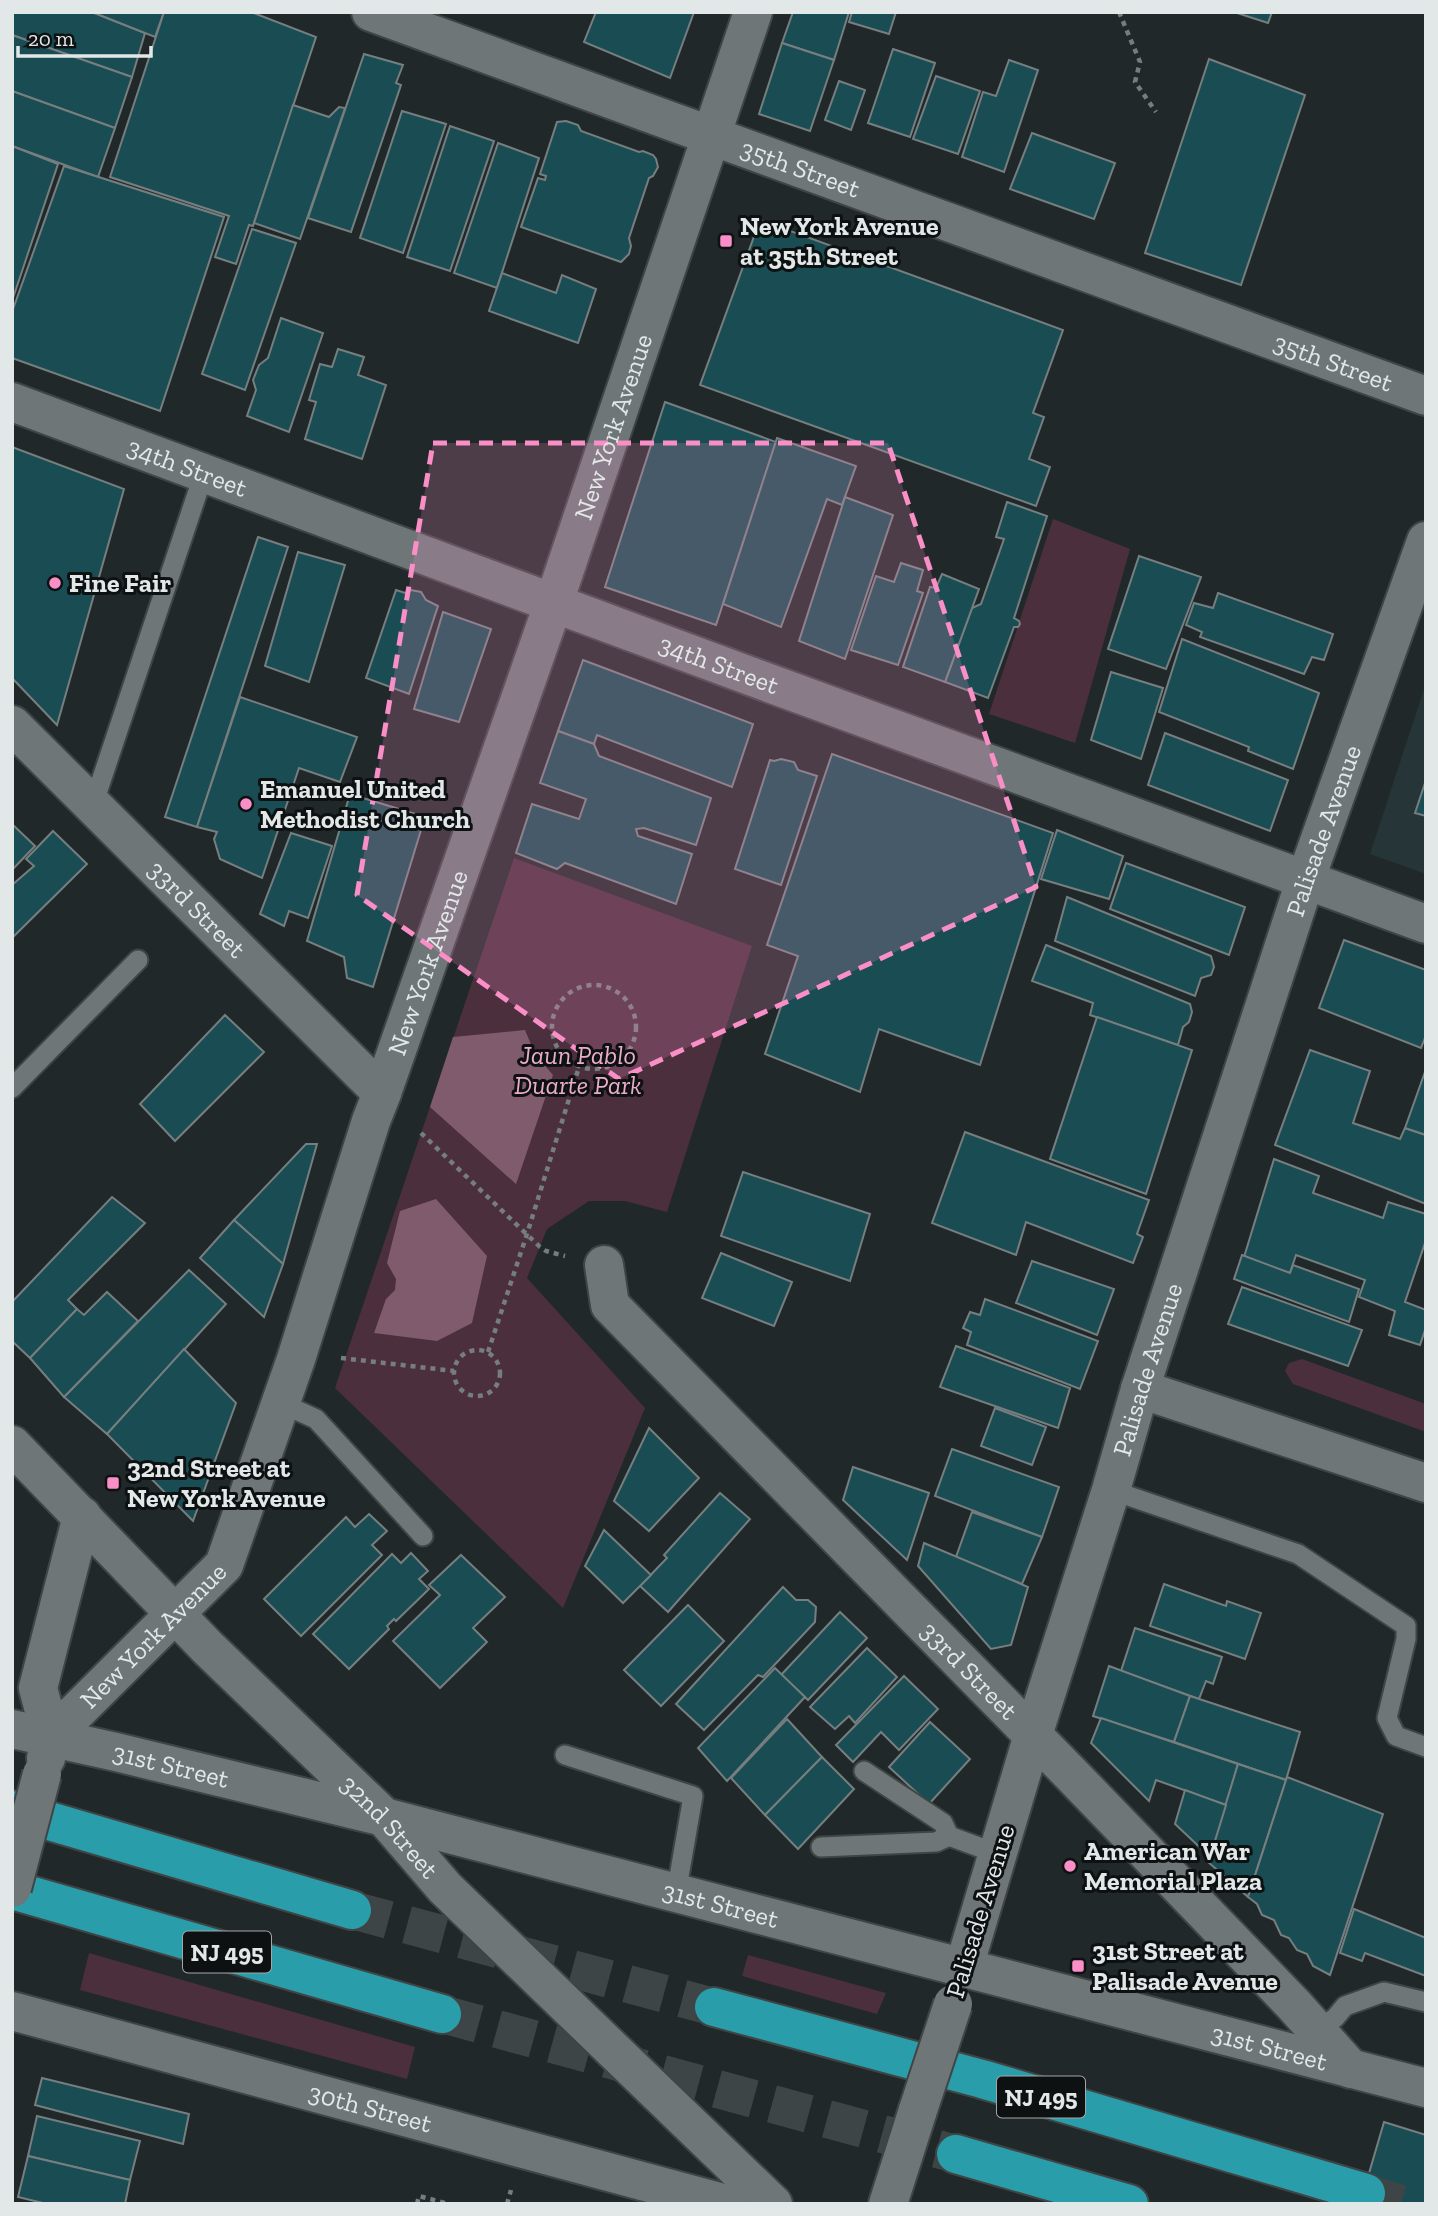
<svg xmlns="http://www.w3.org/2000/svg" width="1438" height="2216" font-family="'Zilla Slab',serif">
  <rect width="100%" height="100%" fill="#212829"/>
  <path fill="#263537" d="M1426 683V874L1370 854Z"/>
  <g fill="#4b2f3d">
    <path d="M1053 519 1130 549 1075 743 989 714Z"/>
    <path d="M514 858 752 946 667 1212 625 1201H589L547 1229 527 1278 645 1408 563 1608 335 1388Z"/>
    <path d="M1302 1359 1426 1404V1432L1293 1384 1285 1371 1289 1363Z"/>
    <path d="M89 1953 415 2047 407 2079 80 1990Z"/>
    <path d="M748 1955 886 1993 877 2014 742 1976Z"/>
  </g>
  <g fill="#805b6d">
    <path d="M525 1030 535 1054 553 1075 516 1184 430 1107 453 1037Z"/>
    <path d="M436 1199 487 1256 472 1323 437 1341 374 1333 386 1299 395 1290 396 1279 387 1263 400 1211Z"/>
  </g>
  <g fill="#1a4d53" stroke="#767e7f" stroke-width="2">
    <path d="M12 12H92L145 33 132 77 12 35Z"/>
    <path d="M92 12H164L155 37Z"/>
    <path d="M164 12H251L316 37 253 226 249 225 236 264 215 257 229 216 110 177Z"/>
    <path d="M596 12H694L670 78 584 42Z"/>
    <path d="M793 12H849L834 60 782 43Z"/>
    <path d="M852 12H896L889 34 849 22Z"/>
    <path d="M1234 12H1272L1268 23Z"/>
    <path d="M12 35 132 77 115 128 12 91Z"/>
    <path d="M782 43 834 60 810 131 759 114Z"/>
    <path d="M893 49 935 63 910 137 868 123Z"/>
    <path d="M364 54 403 65 396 83 401 85 351 232 308 218Z"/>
    <path d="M1209 59 1305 95 1241 285 1145 253Z"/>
    <path d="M1009 60 1038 70 1004 172 962 157 983 92 996 96Z"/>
    <path d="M936 76 980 91 958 154 913 139Z"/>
    <path d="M839 81 865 90 851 130 825 120Z"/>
    <path d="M12 91 115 128 98 177 12 146Z"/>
    <path d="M293 105 329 117 339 107 345 108 300 239 254 223Z"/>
    <path d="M402 111 446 124 403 253 360 238Z"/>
    <path d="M566 121 578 125 581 131 639 152 643 151 653 155 656 159 658 167 653 176 649 178 629 238 631 246 629 254 621 262 521 227 538 178 545 180 546 176 540 174 557 122Z"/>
    <path d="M450 126 494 141 450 271 407 257Z"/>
    <path d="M1032 133 1115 163 1094 219 1010 189Z"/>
    <path d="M498 143 539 158 497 288 454 273Z"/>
    <path d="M12 146 58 164 12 301Z"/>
    <path d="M64 166 224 217 160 411 12 358V312Z"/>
    <path d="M760 220 1063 330 1033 413 1044 417 1029 459 1050 467 1036 506 700 385Z"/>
    <path d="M252 229 296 243 245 390 202 374Z"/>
    <path d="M502 273 556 293 562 275 596 289 578 343 489 311Z"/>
    <path d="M281 318 323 333 289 432 247 416 256 390 253 380 259 365 268 358Z"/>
    <path d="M338 349 364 357 358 375 386 385 362 459 305 439 316 402 309 400 320 364 332 367Z"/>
    <path d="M665 402 776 442 716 625 605 587Z"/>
    <path d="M777 438 856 466 842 505 827 499 781 627 723 604Z"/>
    <path d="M12 447 124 489 57 725 12 678Z"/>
    <path d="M845 497 893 515 845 659 799 641Z"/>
    <path d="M1007 502 1047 516 1014 618 1019 621 1020 624 1018 627H1014L988 698 945 682 972 608 981 604 1004 539 996 537Z"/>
    <path d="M258 537 288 547 197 827 165 817Z"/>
    <path d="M298 552 345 565 309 682 265 666Z"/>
    <path d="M1139 556 1201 577 1166 669 1108 649Z"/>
    <path d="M901 563 923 570 917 591 923 593 898 665 851 650 876 576 894 582Z"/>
    <path d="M942 574 979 589 945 682 903 667 930 587 936 588Z"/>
    <path d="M396 590 405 593 411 590 421 592 426 600 438 606 409 694 366 678Z"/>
    <path d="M1218 593 1333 634 1324 660 1312 657 1304 674 1200 637 1202 632 1186 625 1194 603 1213 608Z"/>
    <path d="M443 612 491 629 459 722 414 709Z"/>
    <path d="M1182 639 1319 693 1293 769 1248 751 1249 747 1159 712Z"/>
    <path d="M583 660 753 724 732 787 597 735 594 744 558 731Z"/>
    <path d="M1111 672 1163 688 1141 759 1091 740Z"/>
    <path d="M240 697 357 737 340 782 299 768 262 878 220 859 214 839 217 832 197 827Z"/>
    <path d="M558 731 594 744 599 756 711 798 696 845 644 828 636 829 638 836 692 854 676 904 565 863 557 869 516 853 532 804 579 819 586 799 540 783Z"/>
    <path d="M1165 733 1288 780 1270 831 1148 785Z"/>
    <path d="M832 754 1053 833 980 1065 879 1029 860 1092 765 1054 798 956 767 945Z"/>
    <path d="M781 759 794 762 798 770 817 776 781 885 735 869 770 760 774 761Z"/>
    <path d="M1426 780V816L1415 813Z"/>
    <path d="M350 794 425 817 373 987 347 978 344 957 307 941Z"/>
    <path d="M12 824 35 846 12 870Z"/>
    <path d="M1057 830 1123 856 1109 899 1041 879Z"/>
    <path d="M53 831 87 864 12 938V885L34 866 26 859Z"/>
    <path d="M291 833 332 846 308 918 289 911 284 926 260 914Z"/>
    <path d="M1126 863 1245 907 1229 955 1110 909Z"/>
    <path d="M1067 897 1211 956 1214 967 1211 975 1201 978 1195 996 1055 941Z"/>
    <path d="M1344 940 1426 970V1035L1421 1048 1319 1008Z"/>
    <path d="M1046 945 1190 1004 1192 1012 1189 1022 1183 1027 1178 1045 1090 1015 1093 1003 1032 981Z"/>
    <path d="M225 1015 264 1052 175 1141 140 1104Z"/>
    <path d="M1097 1017 1192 1050 1146 1194 1050 1159Z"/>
    <path d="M1310 1050 1370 1071 1353 1123 1400 1139 1405 1128 1426 1135V1204L1275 1145Z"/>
    <path d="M1426 1069V1135L1405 1128Z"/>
    <path d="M965 1132 1149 1200 1137 1234 1143 1237 1133 1263 1026 1222 1016 1255 932 1223Z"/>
    <path d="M306 1144H317L283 1264 234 1220Z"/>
    <path d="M1274 1159 1319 1176 1313 1193 1383 1218 1388 1202 1426 1214V1240L1405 1302 1426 1310V1327L1420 1345 1389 1335 1395 1311 1359 1297 1365 1280 1296 1255 1290 1273 1244 1257Z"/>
    <path d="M743 1172 870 1214 850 1281 721 1236Z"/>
    <path d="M112 1197 145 1223 68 1300 77 1309 30 1358 12 1341V1302Z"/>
    <path d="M234 1220 283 1264 264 1317 200 1258Z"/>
    <path d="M721 1253 792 1282 774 1326 702 1298Z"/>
    <path d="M1242 1255 1290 1273 1293 1265 1359 1289 1349 1322 1234 1279Z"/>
    <path d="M1032 1261 1114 1289 1097 1335 1016 1303Z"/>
    <path d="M189 1270 226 1304 107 1434 64 1397Z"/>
    <path d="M1242 1287 1362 1330 1348 1366 1228 1324Z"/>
    <path d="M107 1292 138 1321 64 1397 30 1358 77 1309 84 1315Z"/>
    <path d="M985 1299 1098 1341 1080 1389 967 1345 971 1332 963 1328 970 1312 980 1315Z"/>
    <path d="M956 1346 1070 1388 1058 1428 940 1387Z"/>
    <path d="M184 1349 236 1403 193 1521 107 1434Z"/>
    <path d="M995 1408 1046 1427 1032 1465 981 1446Z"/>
    <path d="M649 1428 699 1478 649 1531 614 1501Z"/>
    <path d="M952 1449 1059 1487 1042 1537 935 1496Z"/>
    <path d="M853 1467 929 1493 907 1560 843 1500Z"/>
    <path d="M720 1493 750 1519 668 1612 640 1586 667 1558 664 1555Z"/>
    <path d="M972 1512 1042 1537 1022 1584 956 1557Z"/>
    <path d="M369 1514 387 1531 372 1545 382 1555 301 1636 264 1599 346 1517 355 1527Z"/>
    <path d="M604 1530 651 1575 623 1603 585 1566Z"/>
    <path d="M924 1543 1028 1587 1011 1645 991 1649 918 1566Z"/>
    <path d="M411 1553 428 1571 419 1579 429 1589 396 1621 394 1619 387 1626 389 1629 349 1669 313 1634 392 1554 401 1563Z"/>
    <path d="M461 1555 505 1597 473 1628 487 1642 440 1688 393 1641 440 1595 429 1585Z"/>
    <path d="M1164 1584 1226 1606 1227 1601 1261 1613 1245 1659 1150 1626Z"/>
    <path d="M783 1587 796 1600H808L816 1607 815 1622 763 1677 758 1675 704 1730 676 1704Z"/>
    <path d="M688 1605 724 1641 661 1706 624 1670Z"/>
    <path d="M840 1612 867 1638 808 1700 781 1675Z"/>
    <path d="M1135 1628 1222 1657 1213 1684 1206 1681 1199 1699 1121 1671Z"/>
    <path d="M867 1648 897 1677 855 1723 849 1716 835 1729 810 1707Z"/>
    <path d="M1109 1666 1190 1696 1174 1742 1093 1716Z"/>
    <path d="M775 1668 805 1697 727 1781 698 1748Z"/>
    <path d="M904 1676 938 1709 899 1750 881 1732 853 1762 836 1745Z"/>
    <path d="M1190 1696 1300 1732 1286 1780 1174 1742Z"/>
    <path d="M1101 1718 1238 1764 1226 1805 1156 1780 1149 1801 1091 1743Z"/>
    <path d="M787 1719 822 1757 765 1815 731 1778Z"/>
    <path d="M930 1722 970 1759 929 1804 889 1767Z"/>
    <path d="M822 1757 854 1789 798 1849 765 1815Z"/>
    <path d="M1238 1764 1286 1780 1248 1897 1208 1862Z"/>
    <path d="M1287 1777 1383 1814 1330 1975 1313 1966 1307 1954 1297 1950 1289 1938 1281 1935 1274 1920 1262 1915 1257 1904 1248 1897Z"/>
    <path d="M1185 1790 1226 1805 1210 1857 1175 1824Z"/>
    <path d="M1354 1909 1426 1938V1976L1365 1953 1362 1961 1340 1953Z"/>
    <path d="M42 2078 189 2114 183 2144 35 2105Z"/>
    <path d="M37 2116 140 2141 130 2180 28 2156Z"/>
    <path d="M1384 2122 1426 2135V2204H1360Z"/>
    <path d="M28 2156 130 2180 125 2204H47L18 2197Z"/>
  </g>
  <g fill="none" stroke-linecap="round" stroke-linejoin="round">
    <g stroke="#3e4546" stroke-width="38" stroke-dasharray="38 19" stroke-linecap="butt">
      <path d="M352 1910 714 2007"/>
      <path d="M442 2014 956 2154"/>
      <path d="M1366 2193 1401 2204"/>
    </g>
    <g stroke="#3f4445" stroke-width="23">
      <g id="service">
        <path d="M93 805 204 473"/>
        <path d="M12 1088 138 960"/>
        <path d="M281 1403 316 1419 423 1536"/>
        <path d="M1111 1490 1298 1554 1406 1626V1639L1387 1718 1396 1736 1426 1747"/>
        <path d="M565 1755 693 1796 676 1894"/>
        <path d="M864 1771 943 1823 949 1836 998 1854"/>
        <path d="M821 1847 936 1842 949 1836"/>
        <path d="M1316 2030 1335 2018 1345 2006 1384 1992 1426 2002"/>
      </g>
    </g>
    <g stroke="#3f4445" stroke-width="42">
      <g id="minor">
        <path id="s1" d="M371 12 1426 396"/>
        <path id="s2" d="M12 402 750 676 1426 924"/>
        <path id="s3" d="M12 725 382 1093 554 602 753 12"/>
        <path id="s4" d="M604 1265 610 1305 1070 1773 1294 2005 1351 2069"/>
        <path d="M1140 1389 1426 1483"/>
      </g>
    </g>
    <g stroke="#3f4445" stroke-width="42">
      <g id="tertiary">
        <path id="s5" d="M51 1737 224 1565 296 1359 371 1121 382 1093"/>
        <path d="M46 1758 51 1737 38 1688 82 1516"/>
        <path id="s6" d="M964 1967 1033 1735 1111 1490 1140 1389 1305 881 1426 541"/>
      </g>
    </g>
    <g stroke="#3f4445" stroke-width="42">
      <g id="secondary">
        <path id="s7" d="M12 1445 208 1648 384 1817 445 1888 773 2204"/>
        <path id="s8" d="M12 1729 116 1752 384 1817 1426 2088"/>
        <path id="s9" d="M12 2011 727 2204"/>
        <path d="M888 2204 918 2110"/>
      </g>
    </g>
    <g stroke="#3f4445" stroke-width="42">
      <g id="motorway">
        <path d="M12 1810 352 1910"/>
        <path d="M12 1890 442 2014"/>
        <path d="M714 2007 982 2079 1366 2193"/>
        <path d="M956 2154 1129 2204"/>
      </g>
    </g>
    <g stroke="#767d7d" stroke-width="4.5" stroke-dasharray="5 5" stroke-linecap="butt">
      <path d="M1119 12 1140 62 1135 82 1156 112"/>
      <circle cx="594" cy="1027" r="42"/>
      <path d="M421 1133 540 1247 546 1251 565 1256"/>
      <circle cx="477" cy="1373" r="23"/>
      <path d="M488 1352 527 1234 579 1067"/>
      <path d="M341 1358 454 1371"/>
      <path d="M417 2204 419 2196 449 2204"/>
      <path d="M507 2204 511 2190"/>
    </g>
    <use href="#service" stroke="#6e7678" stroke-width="19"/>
    <use href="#minor" stroke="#6e7678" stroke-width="38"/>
    <use href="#tertiary" stroke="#6e7678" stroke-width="38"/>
    <use href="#secondary" stroke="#6e7678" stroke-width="38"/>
    <use href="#motorway" stroke="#2a9daa" stroke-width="38"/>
    <g stroke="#3f4445" stroke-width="42" stroke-linecap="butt">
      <path id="tertiary-bridge" d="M12 1888 42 1774"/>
    </g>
    <g stroke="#3f4445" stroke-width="42" stroke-linecap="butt">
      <path id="secondary-bridge" d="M918 2110 953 2004"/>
    </g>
    <use href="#tertiary-bridge" stroke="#6e7678" stroke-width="38"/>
    <use href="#secondary-bridge" stroke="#6e7678" stroke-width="38"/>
  </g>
  <path fill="#fa8fc7" fill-opacity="0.2" stroke="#fa8fc7" stroke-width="5" stroke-dasharray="14 9" stroke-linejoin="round" d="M433 443H888L1036 887 619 1079 357 895Z"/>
  <g fill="#fa8fc7" stroke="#0d1111" stroke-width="2.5">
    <rect x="719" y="234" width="14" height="14" rx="3.5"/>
    <circle cx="55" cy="583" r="7"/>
    <circle cx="246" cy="804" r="7"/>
    <rect x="106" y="1476" width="14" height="14" rx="3.5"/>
    <circle cx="1070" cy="1866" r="7"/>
    <rect x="1071" y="1959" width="14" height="14" rx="3.5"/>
  </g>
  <g text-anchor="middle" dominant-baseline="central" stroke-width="6" stroke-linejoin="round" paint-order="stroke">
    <g fill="#0d1111" stroke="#a2a7a7" stroke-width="2">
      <rect x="183" y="1931.5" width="88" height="41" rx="5"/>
      <rect x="997" y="2076.5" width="88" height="41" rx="5"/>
    </g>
    <g font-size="24" font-weight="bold" fill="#e2e7e7">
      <text x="227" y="1952">NJ 495</text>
      <text x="1041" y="2097">NJ 495</text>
    </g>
    <g font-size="26" fill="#e2e7e7" stroke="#0d1111">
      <text stroke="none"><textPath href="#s1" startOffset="457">35th Street</textPath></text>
      <text stroke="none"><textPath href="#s1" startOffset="1024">35th Street</textPath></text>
      <text stroke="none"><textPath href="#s3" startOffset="1227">New York Avenue</textPath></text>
      <text stroke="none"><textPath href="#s2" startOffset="187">34th Street</textPath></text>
      <text stroke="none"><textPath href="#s2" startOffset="754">34th Street</textPath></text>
      <text stroke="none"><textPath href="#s6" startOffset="1192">Palisade Avenue</textPath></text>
      <text stroke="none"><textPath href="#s3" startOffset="261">33rd Street</textPath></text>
      <text stroke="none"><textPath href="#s3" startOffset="660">New York Avenue</textPath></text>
      <text stroke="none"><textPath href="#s6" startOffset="625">Palisade Avenue</textPath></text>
      <text stroke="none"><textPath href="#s5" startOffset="144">New York Avenue</textPath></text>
      <text stroke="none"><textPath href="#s4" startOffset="553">33rd Street</textPath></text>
      <text stroke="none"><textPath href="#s8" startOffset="163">31st Street</textPath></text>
      <text stroke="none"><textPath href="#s7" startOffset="537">32nd Street</textPath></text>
      <text stroke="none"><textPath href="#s8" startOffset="730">31st Street</textPath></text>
      <text transform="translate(980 1911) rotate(-73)">Palisade Avenue</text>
      <text stroke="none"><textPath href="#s8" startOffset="1297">31st Street</textPath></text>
      <text stroke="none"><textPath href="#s9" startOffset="371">30th Street</textPath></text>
    </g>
    <g font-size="26" font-weight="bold" fill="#e2e7e7" stroke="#0d1111" text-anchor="start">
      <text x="740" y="226">New York Avenue<tspan x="740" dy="30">at 35th Street</tspan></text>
      <text x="69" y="583">Fine Fair</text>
      <text x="260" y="789">Emanuel United<tspan x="260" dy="30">Methodist Church</tspan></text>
      <text x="127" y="1468">32nd Street at<tspan x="127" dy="30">New York Avenue</tspan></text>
      <text x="1084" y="1851">American War<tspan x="1084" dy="30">Memorial Plaza</tspan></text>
      <text x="1092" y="1951">31st Street at<tspan x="1092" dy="30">Palisade Avenue</tspan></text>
    </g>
    <g font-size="26" font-style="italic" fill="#ebaccb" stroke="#0d1111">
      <text x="578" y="1055">Jaun Pablo<tspan x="578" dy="30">Duarte Park</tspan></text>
    </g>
  </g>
  <rect width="1438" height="2216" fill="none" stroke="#e2e7e7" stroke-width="28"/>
  <path d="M18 46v10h133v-10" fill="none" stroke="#e2e7e7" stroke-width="3.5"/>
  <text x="28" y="46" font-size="21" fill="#e2e7e7" stroke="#0d1111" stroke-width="5" paint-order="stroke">20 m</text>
</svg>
